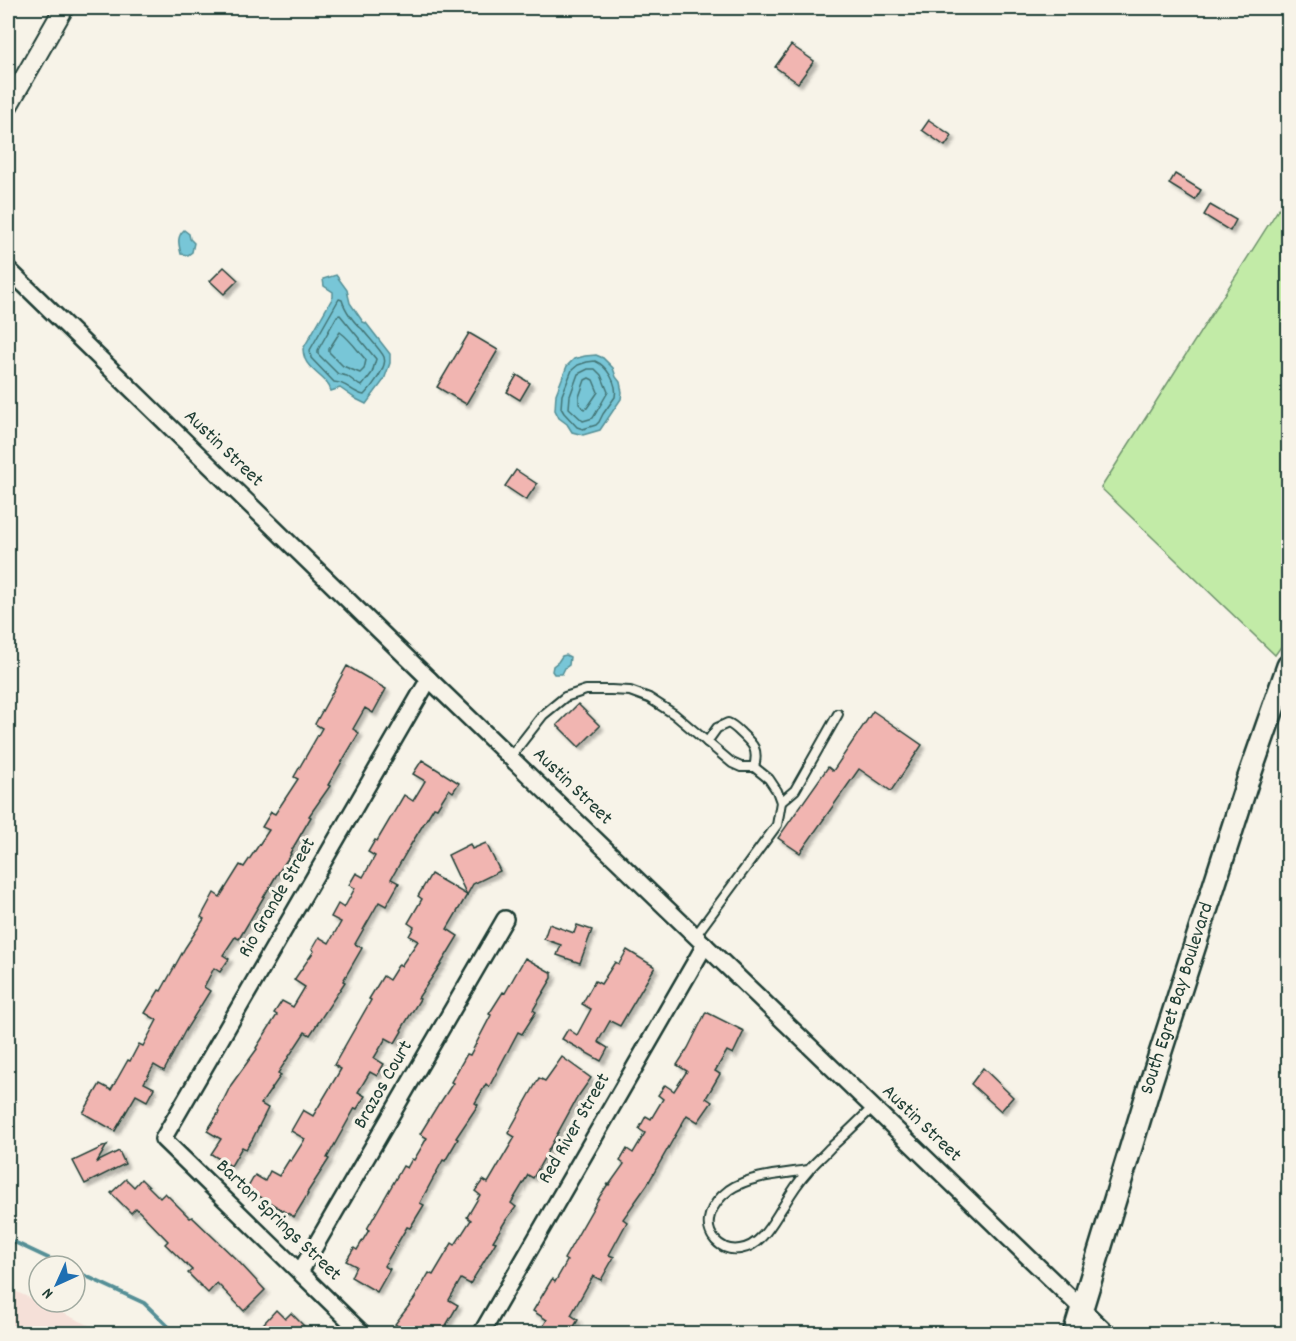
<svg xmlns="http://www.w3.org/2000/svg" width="1296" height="1341" font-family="Dekko,sans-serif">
  <defs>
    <filter id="shadow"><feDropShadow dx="3.5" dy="3.5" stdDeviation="1.5" flood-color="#0004"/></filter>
  </defs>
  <rect width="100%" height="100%" fill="#f7f3e8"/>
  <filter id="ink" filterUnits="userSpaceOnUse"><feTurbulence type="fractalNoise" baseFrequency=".0167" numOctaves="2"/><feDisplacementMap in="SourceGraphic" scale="12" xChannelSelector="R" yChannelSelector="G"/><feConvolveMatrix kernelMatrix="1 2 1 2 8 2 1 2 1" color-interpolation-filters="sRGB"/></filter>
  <g filter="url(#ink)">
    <path fill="#f5e0d8" d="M8 1288 106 1333H8Z"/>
    <path fill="#c2eba7" stroke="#70946e" stroke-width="1.5" d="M1288 194V637L1275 655 1101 488Z"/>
    <g fill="#78c6d7" stroke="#548f96" stroke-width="1.5">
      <path d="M184 230 189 234 190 239 194 243 192 252 188 255 181 254C179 245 176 237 184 230Z"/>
      <path d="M336 275 347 290 350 303 363 322 366 323 390 354V363L384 380 366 404 356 399 340 388 331 391C327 377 310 372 305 359 304 356 303 353 303 349L333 297V292L324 286 323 279Z"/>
      <path d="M596 355 603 358 613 368 616 377 620 382 622 392 621 399 600 430 583 435 572 432 567 424 559 418 555 410 556 394 567 366 574 359 585 356Z"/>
      <path d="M566 655 570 657 569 665 565 668 562 674H554L552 671 553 666 558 662 562 656Z"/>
    </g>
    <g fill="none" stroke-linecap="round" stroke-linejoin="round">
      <g stroke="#437475" stroke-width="1.5">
        <path d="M339 299 342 300C345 310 354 323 362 329 367 336 381 350 384 357 388 367 371 388 364 395 351 392 348 383 334 382L311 358 310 350Z"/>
        <path d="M340 315 376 359 372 373 362 386 359 385 347 376 338 374 318 354V350L337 316Z"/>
        <path d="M340 332C350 339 358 351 366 360L364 369 360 373 343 366 329 352V349Z"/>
        <path d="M595 361C607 366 618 384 615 397L603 414 599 422 596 425 583 429 577 427 564 413 561 408 562 395 572 370 578 365 587 362Z"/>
        <path d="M588 369H595L601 375 608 392 593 418 583 421 569 408 570 396 578 374Z"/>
        <path d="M589 378 593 380 598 392 587 408 584 409 579 404V397L585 380Z"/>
      </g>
      <g stroke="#548f96" stroke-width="4">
        <path d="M8 1237 12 1241 65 1266"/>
        <path d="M75 1271 144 1303 176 1334"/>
      </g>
    </g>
    <g fill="#f1b5b1" stroke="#1f3d34" stroke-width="1.5" filter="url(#shadow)">
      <path d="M791 45 814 61 798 83 775 67Z"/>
      <path d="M929 120 952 136 945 146 922 130Z"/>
      <path d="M1175 174 1201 190 1195 200 1169 184Z"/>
      <path d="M1210 205 1236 220 1230 231 1204 215Z"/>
      <path d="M224 267 238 280 224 294 210 281Z"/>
      <path d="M469 333 498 350 466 404 437 387Z"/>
      <path d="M517 375 530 383 520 400 507 392Z"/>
      <path d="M516 470 537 484 526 500 505 486Z"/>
      <path d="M347 666 386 689 373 713 365 708 353 729 359 733 328 785 330 786 309 816 311 817 290 853 291 854 276 876 239 939 235 937 223 955 229 959 220 972 214 968 204 987 210 991 185 1031 164 1071 154 1065 144 1083 154 1088 147 1101 136 1095 115 1131 83 1113 100 1084 111 1090 128 1060 130 1061 139 1044 143 1046 157 1020 145 1013 159 990 161 991 185 948 204 919 201 917 214 893 220 897 240 865 244 867 269 830 262 827 271 812 275 814 298 779 294 777 322 728 315 724Z"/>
      <path d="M578 704 600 726 579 747 557 725Z"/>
      <path d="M873 711 922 745 891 791 859 769 800 853 778 838 828 767 833 771Z"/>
      <path d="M422 760 459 783 453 792 449 789 437 808 434 807 410 846 391 879 399 883 386 906 379 902 355 944 362 948 343 981 345 982 310 1035 305 1032 278 1073 281 1075 261 1104 268 1108 252 1140 246 1149 242 1147 231 1166 211 1154 221 1139 207 1131 219 1112 218 1111 231 1085 257 1049 256 1048 277 1015 274 1013 282 1001 293 1007 305 987 294 980 314 951 312 949 319 937 329 943 341 922 331 917 338 904 344 908 355 888 349 885 356 873 363 877 375 856 368 852 375 840 377 841 404 795 413 801 425 781 413 774Z"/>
      <path d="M486 843 500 871 473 884 467 895 448 855 470 844 472 849Z"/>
      <path d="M431 874 467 895 447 929 458 936 441 964 418 998 420 999 401 1030 402 1031 395 1043 386 1038 374 1058 384 1064 377 1076 370 1072 358 1092 365 1096 357 1109 355 1108 327 1158 329 1159 307 1193 308 1194 294 1217 247 1189 255 1175 265 1181 270 1171 279 1176 289 1160 291 1161 305 1139 291 1131 303 1110 313 1116 341 1069 334 1065 371 1000 369 999 383 976 389 980 399 964 401 966 418 941 409 936 414 927 408 923 422 899 418 896Z"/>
      <path d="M549 924 574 933 577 925 592 930 580 963 557 955 561 945 544 939Z"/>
      <path d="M627 950 655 967 620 1026 610 1021 598 1042 608 1048 601 1061 562 1039 568 1029 577 1035 591 1009 582 1004 595 981 601 984 615 962 619 964Z"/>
      <path d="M525 958 552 973V978L533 1010 536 1012 522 1034 518 1032 489 1087 486 1084 475 1103 478 1105 456 1138 458 1139 445 1161 443 1160 420 1203 424 1205 410 1228 407 1227 384 1266 390 1269 377 1292 351 1277 356 1266 346 1261 354 1248 357 1250 369 1230 367 1229 403 1166 407 1168 412 1159 414 1160 427 1138 420 1134 439 1103H440L453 1083 451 1082 467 1054 470 1055 491 1015 489 1014 503 992 505 993Z"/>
      <path d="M706 1012 744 1031 733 1054 727 1051 715 1071 720 1074 706 1098 712 1102 698 1122 687 1115 647 1185 623 1219 627 1222 609 1255 614 1257 601 1280 593 1276 571 1315 578 1320 572 1330 569 1328 566 1334H538L547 1320 533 1311 552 1279 555 1282 567 1261 564 1259 600 1196 608 1184 609 1185 624 1164 620 1161 627 1149 633 1153 645 1133 639 1129 646 1116 651 1119 663 1099 658 1095 665 1085 674 1091 687 1071 677 1065 688 1048Z"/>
      <path d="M562 1057 591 1078 577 1098 533 1178 528 1175 511 1203 516 1207 506 1220 493 1241 496 1242 470 1284 461 1279 449 1300 458 1305 441 1334H408L395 1324 414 1299 429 1273 433 1275 452 1243 455 1245 471 1220 467 1217 480 1195 475 1191 483 1180 488 1183 515 1137 508 1133 539 1078 545 1081Z"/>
      <path d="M983 1068 1013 1097 1001 1111 971 1084Z"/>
      <path d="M107 1145 97 1162 119 1151 125 1164 85 1184 73 1161Z"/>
      <path d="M126 1179 134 1187 141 1179 160 1198 165 1193 190 1218 192 1217 238 1261 265 1290 244 1311 217 1283 208 1293 188 1273 192 1270 165 1244 168 1241 136 1208 131 1213 111 1193Z"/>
      <path d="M276 1310 285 1319 291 1313 312 1334H254Z"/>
    </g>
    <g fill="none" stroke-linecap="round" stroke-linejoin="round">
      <g stroke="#1f3d34" stroke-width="12">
        <g id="service">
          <path d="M707 742 717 728 728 723C733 725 736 728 740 732 753 744 759 749 754 767"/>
          <path d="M511 756 543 715 565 697 586 690H611L630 691 649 698 674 714 732 763 741 767H754L769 779 777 791 781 802 779 814 777 825 696 935"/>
          <path d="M781 802 795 790 838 714"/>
          <path d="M808 1170C783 1174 751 1175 729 1190 721 1196 713 1205 710 1215 704 1235 721 1252 740 1249 762 1246 773 1221 784 1205 791 1193 799 1181 808 1171 814 1163 823 1156 830 1148 845 1135 859 1121 873 1107"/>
        </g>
      </g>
      <g stroke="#1f3d34" stroke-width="20">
        <g id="minor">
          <path d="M8 269 429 679 1108 1334"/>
          <path d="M300 1272 505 919"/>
          <path d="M363 1334 163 1139 429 679"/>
          <path d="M481 1334 705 945"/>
        </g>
      </g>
      <g stroke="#1f3d34" stroke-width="22">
        <path id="tertiary" d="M8 106 64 8"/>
      </g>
      <g stroke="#1f3d34" stroke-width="26">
        <g id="secondary">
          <path id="s1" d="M1074 1334 1150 1085 1248 780 1288 666"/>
        </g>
      </g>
      <use href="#service" stroke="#f7f3e8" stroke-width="8"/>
      <use href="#minor" stroke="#f7f3e8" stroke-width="15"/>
      <use href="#tertiary" stroke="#f7f3e8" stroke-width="18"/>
      <use href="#secondary" stroke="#f7f3e8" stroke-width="21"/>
    </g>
  </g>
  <g text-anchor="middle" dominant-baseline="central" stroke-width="6" stroke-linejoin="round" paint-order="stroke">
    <g font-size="20" fill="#1f3d34" stroke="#f7f3e8">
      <text transform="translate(223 449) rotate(44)">Austin Street</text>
      <text transform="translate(572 787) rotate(44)">Austin Street</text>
      <text transform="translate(278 898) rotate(-60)">Rio Grande Street</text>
      <text stroke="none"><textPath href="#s1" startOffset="351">South Egret Bay Boulevard</textPath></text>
      <text transform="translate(384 1085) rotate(-60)">Brazos Court</text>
      <text transform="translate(921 1124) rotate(44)">Austin Street</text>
      <text transform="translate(575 1129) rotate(-60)">Red River Street</text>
      <text transform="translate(278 1221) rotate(44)">Barton Springs Street</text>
    </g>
  </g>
  <rect width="1296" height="1341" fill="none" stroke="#f7f3e8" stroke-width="30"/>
  <rect x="15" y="15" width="1266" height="1311" fill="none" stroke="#1f3d34" stroke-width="2" filter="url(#ink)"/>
  <g transform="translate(57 1284) rotate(225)"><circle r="28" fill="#f7f3e8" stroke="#a1aaa0" stroke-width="1.5"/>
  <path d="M0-4.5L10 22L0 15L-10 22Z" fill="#1f6fb2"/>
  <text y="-9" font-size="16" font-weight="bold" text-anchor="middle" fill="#1f3d34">N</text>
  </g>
</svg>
